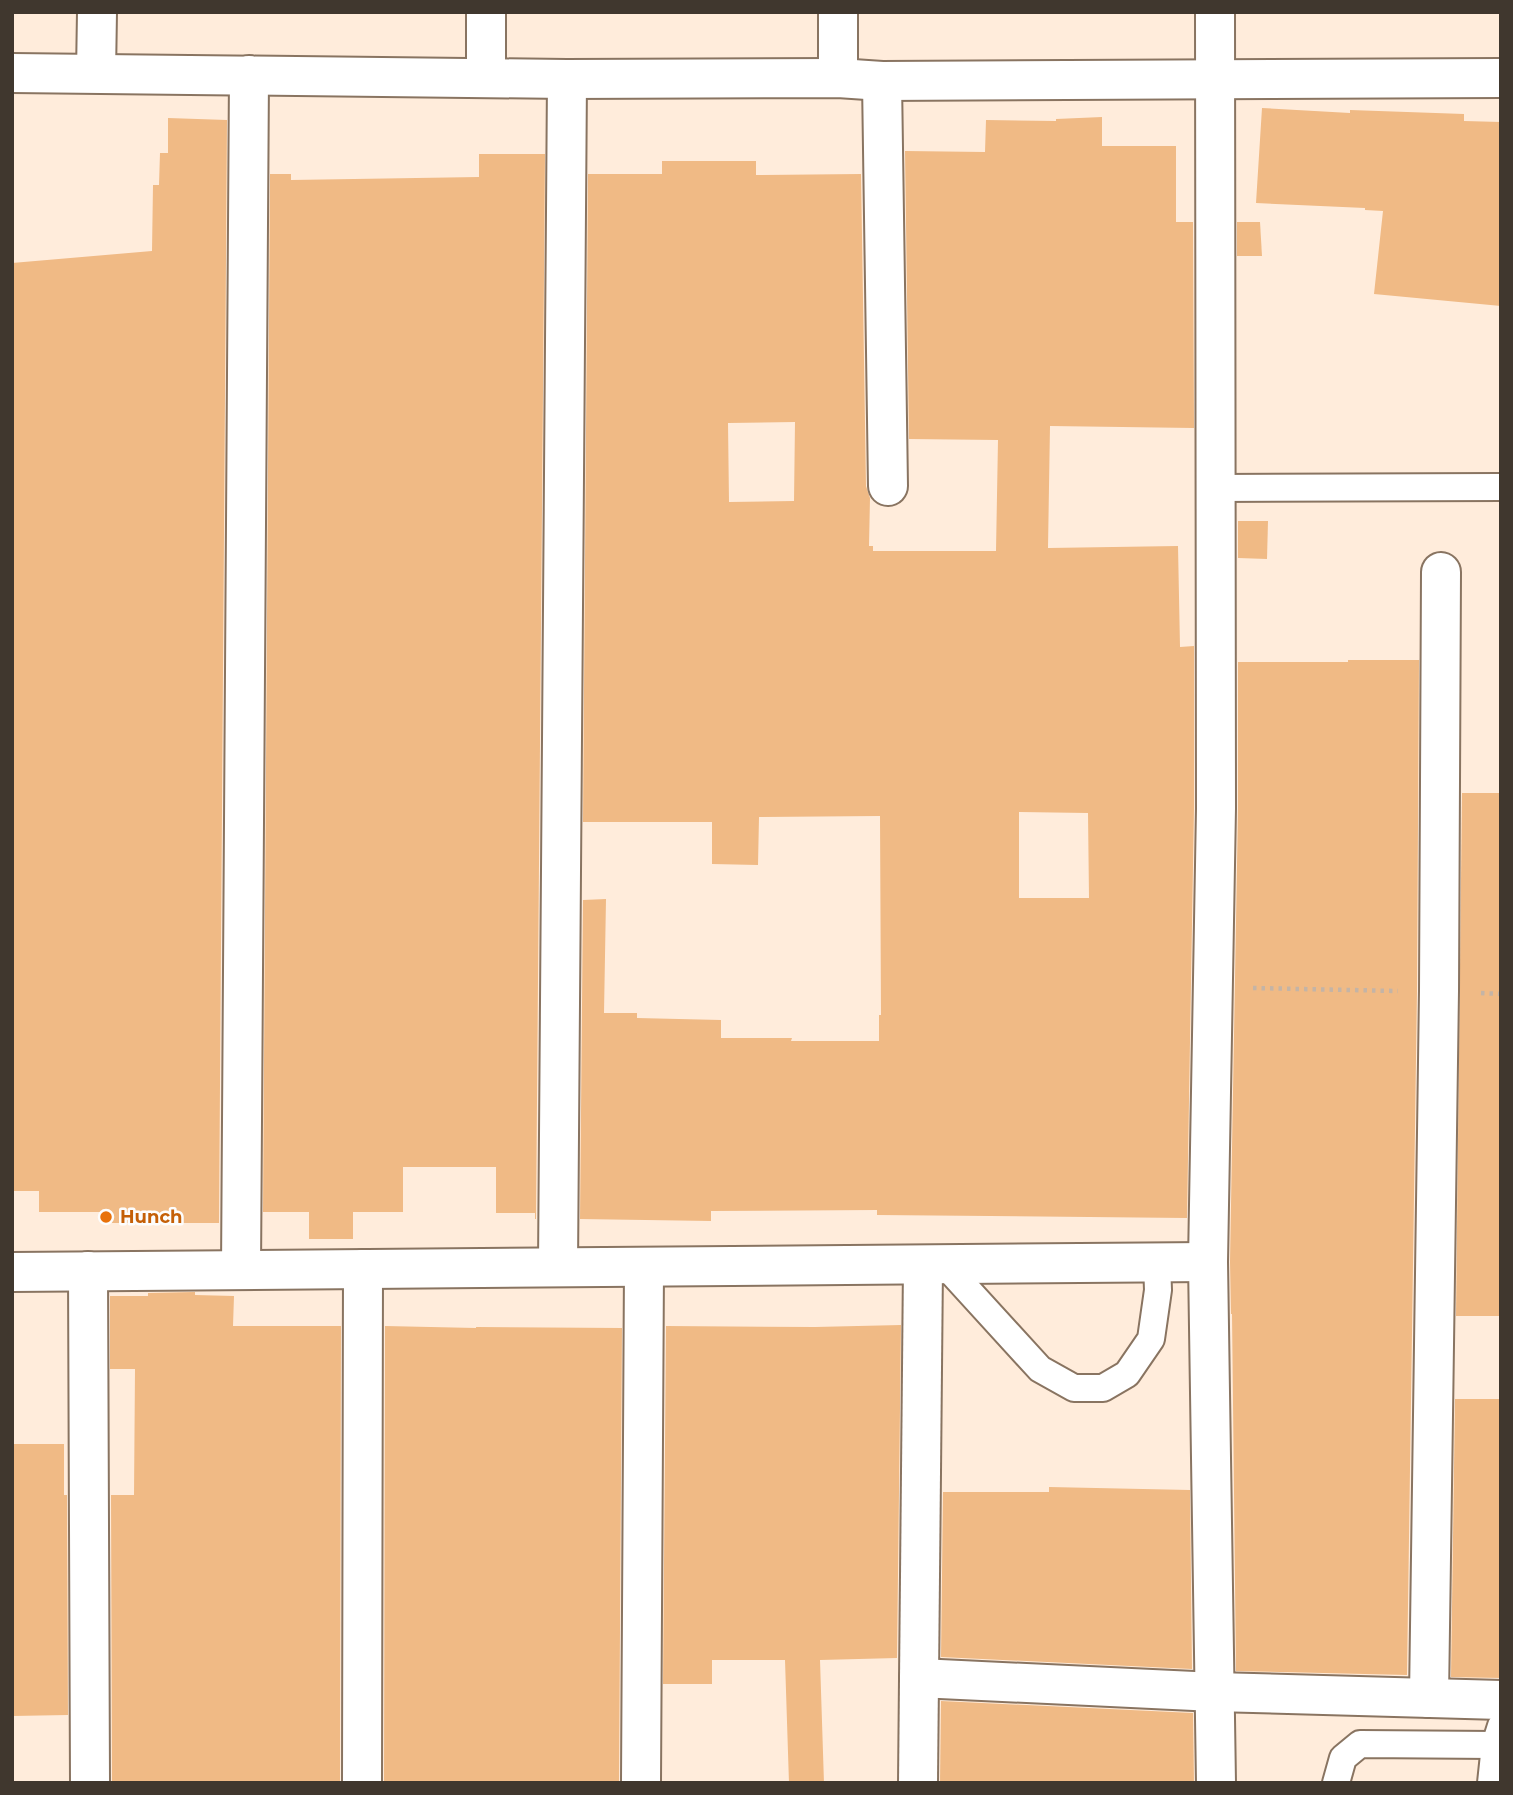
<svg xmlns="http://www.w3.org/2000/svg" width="1513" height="1795" font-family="Montserrat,sans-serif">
  <rect width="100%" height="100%" fill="#ffecdb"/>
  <g fill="#f0ba85" fill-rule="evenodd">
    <path d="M1262 108 1350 113V110L1464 114V121L1501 122V306L1374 294 1383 211 1365 210V208L1256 203Z"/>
    <path d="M1102 117V146H1176V222H1193L1194 428 1050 426 1048 548 1178 546 1180 647 1194 646V808L1187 1218 877 1215V1210L711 1211V1221L580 1219 583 900 606 899 604 1013H637V1018L721 1020V1038H792L791 1041H879V1015H881L880 816 759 817 758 865 712 864V822H583L588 174H662V161H756V175L861 174 866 486 870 498 869 546H873V551H996L998 440 909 439 905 151 985 152 986 120 1056 121V119ZM795 422 794 501 729 502 728 423ZM1019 812 1088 813 1089 898H1019Z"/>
    <path d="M168 118 227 120 219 1223H111V1212H39V1191H12V263L152 251 153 185H159L160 153H168Z"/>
    <path d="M479 154H545L536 1219H535V1213H496V1167H403V1212H353V1239H309V1212H263L270 174H291V180L479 177Z"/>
    <path d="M1237 222H1260L1262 256H1237Z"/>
    <path d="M1238 521H1268L1267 559 1238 558Z"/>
    <path d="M1348 660H1419L1417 991 1407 1675 1236 1671 1232 1314H1231L1230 1262 1238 808V662H1348Z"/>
    <path d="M1462 793H1501V1316H1456Z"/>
    <path d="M195 1292V1295L234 1296 233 1326H341L340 1783H112L111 1495H134L135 1369H110V1296H148V1293Z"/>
    <path d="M901 1325 897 1658 820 1660 824 1783H789L785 1660H712V1684H663L666 1326 815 1327Z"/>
    <path d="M385 1326 476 1328V1327L622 1328 619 1783H384Z"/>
    <path d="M1455 1399H1501V1678L1451 1677Z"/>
    <path d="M12 1444H64V1495H67L68 1715 12 1716Z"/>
    <path d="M1049 1487 1190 1490 1192 1669 941 1657 943 1492H1049Z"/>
    <path d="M941 1701 1193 1713 1194 1783H940Z"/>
  </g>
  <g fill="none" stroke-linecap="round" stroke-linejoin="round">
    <g stroke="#897461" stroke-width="30">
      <g id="service">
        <path d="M1216 488 1501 487"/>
        <path d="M945 1265 1040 1369 1074 1388H1103L1127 1374 1151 1339 1158 1290 1157 1263"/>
        <path d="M1336 1783 1343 1758 1360 1744 1495 1745"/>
        <path d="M1491 1783 1495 1745 1501 1726"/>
      </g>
    </g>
    <g stroke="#897461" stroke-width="42">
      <g id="minor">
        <path d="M1215 12 1216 808 1208 1262 1216 1783"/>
        <path d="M96 73 97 12"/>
        <path d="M486 78V12"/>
        <path d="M838 78V12"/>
        <path d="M882 81 888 486"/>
        <path d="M558 1267 567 79"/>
        <path d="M241 1270 249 75"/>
        <path d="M88 1271 90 1783"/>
        <path d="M12 1272 1208 1262"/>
        <path d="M919 1678 1215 1692 1501 1700"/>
        <path d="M1429 1698 1439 991 1441 572"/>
        <path d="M362 1783 363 1269"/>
        <path d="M641 1783 644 1267"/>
        <path d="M918 1783 923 1265"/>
      </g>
    </g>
    <g stroke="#897461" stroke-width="42">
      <path id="tertiary" d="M12 73 567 79 838 78 882 81 1501 78"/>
    </g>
    <g stroke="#c4b4a6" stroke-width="4.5" stroke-dasharray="3.5 5" stroke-linecap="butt">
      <path d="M1253 988 1398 991"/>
      <path d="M1481 993 1501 994"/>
    </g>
    <use href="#service" stroke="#fff" stroke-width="26"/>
    <use href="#minor" stroke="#fff" stroke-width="38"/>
    <use href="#tertiary" stroke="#fff" stroke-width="38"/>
  </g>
  <circle fill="#e8710a" stroke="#fdfdfd" stroke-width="2.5" cx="106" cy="1217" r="7"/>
  <g text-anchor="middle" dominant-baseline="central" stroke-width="5" stroke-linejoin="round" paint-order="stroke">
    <g font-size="18" font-weight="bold" fill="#c56008" stroke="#fdfdfd" text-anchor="start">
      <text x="120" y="1217">Hunch</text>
    </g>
  </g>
  <rect width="1513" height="1795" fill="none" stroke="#40372e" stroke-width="28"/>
</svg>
